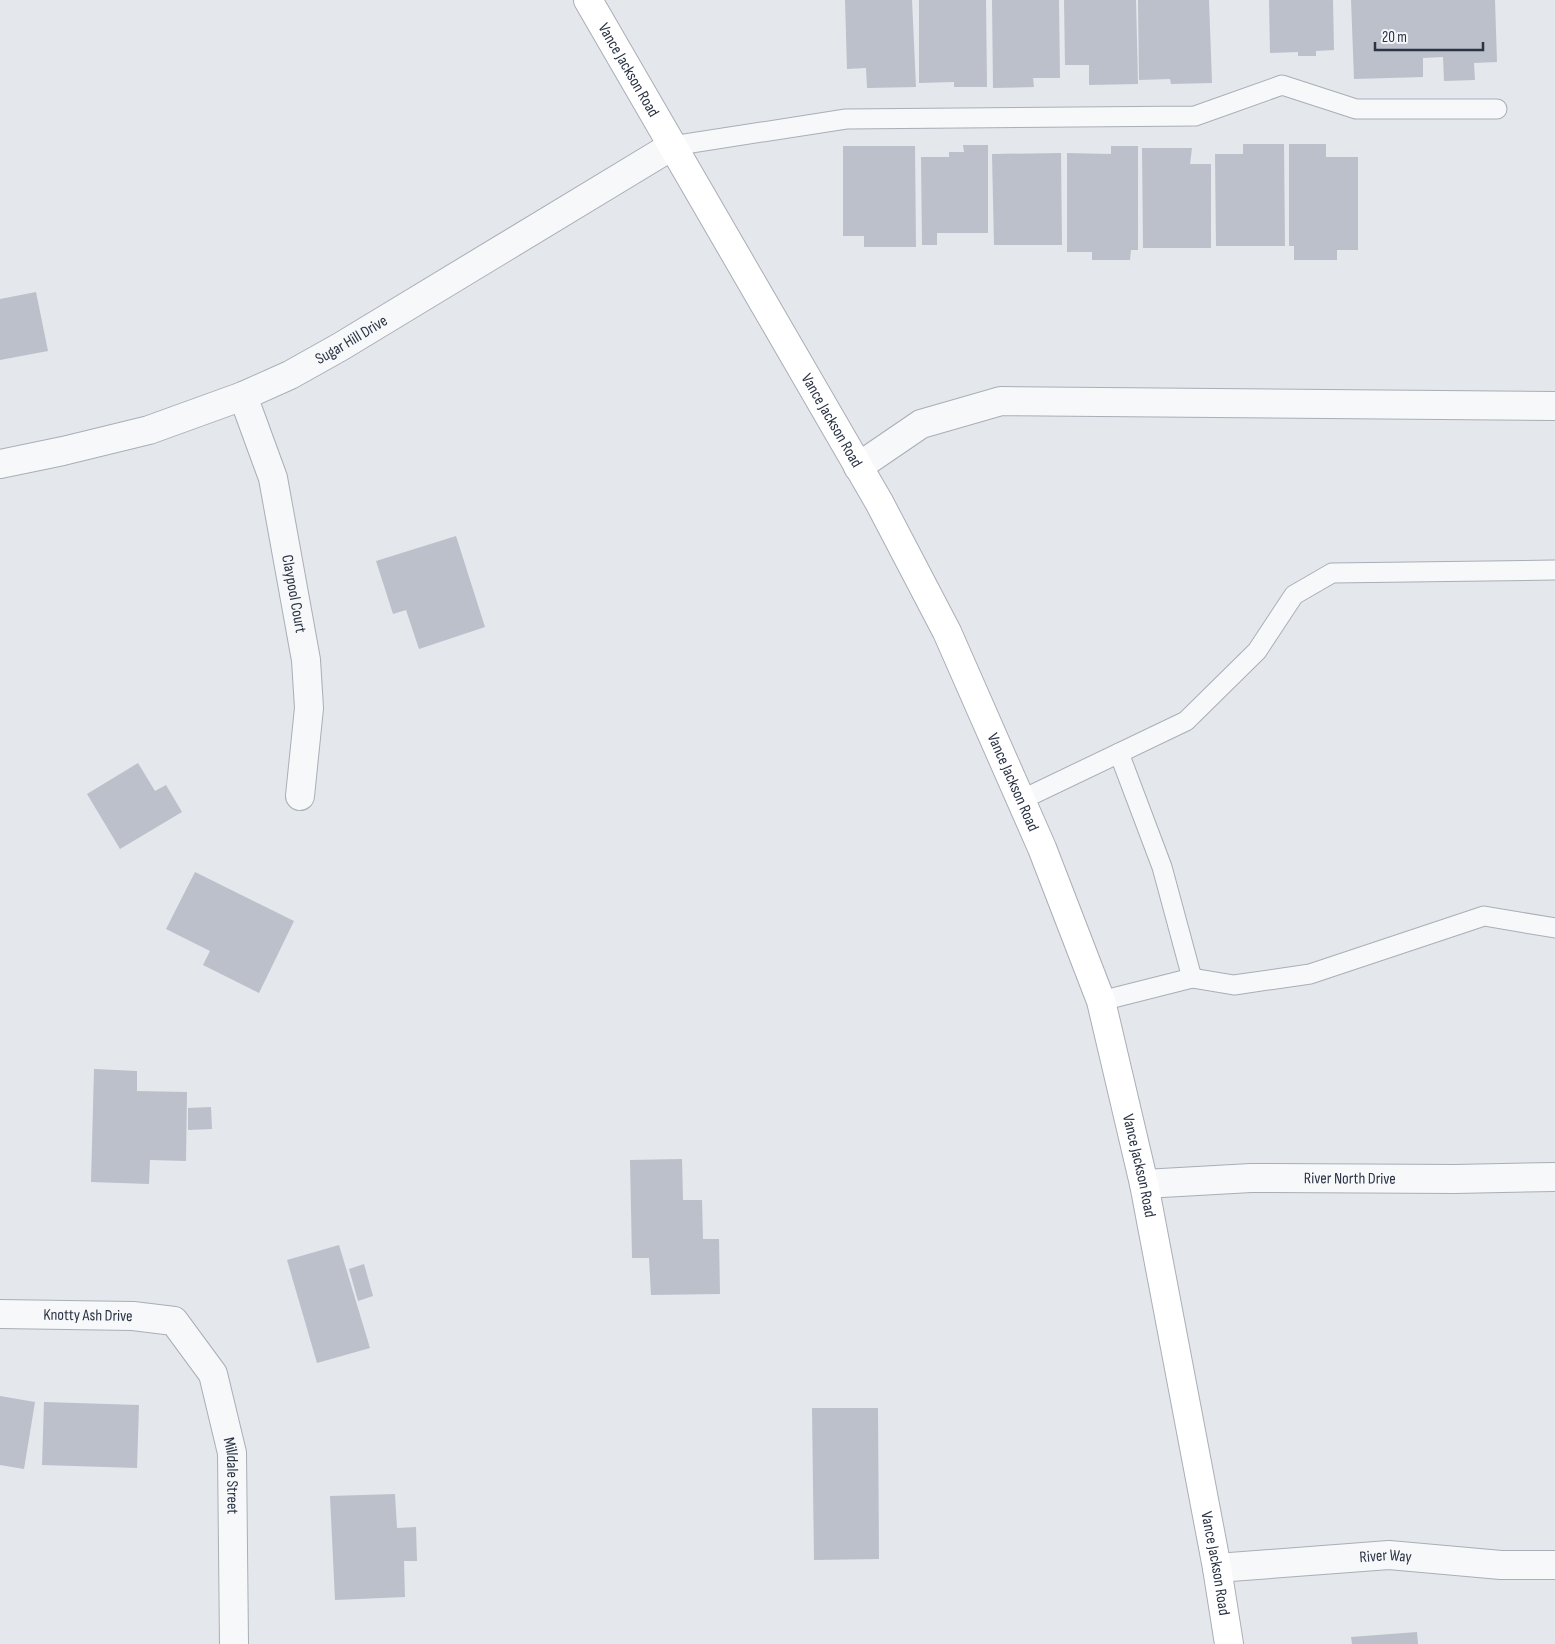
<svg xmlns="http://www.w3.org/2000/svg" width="1555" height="1644" font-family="'Sofia Sans Condensed',sans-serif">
  <rect width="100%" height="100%" fill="#e4e7ec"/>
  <g fill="#bbc0ca">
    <path d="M845 0H912L916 87 867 88 866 68 847 69Z"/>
    <path d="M919 0H986L987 87H954V82L919 83Z"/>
    <path d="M992 0H1059L1060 78H1033L1034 87 993 88Z"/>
    <path d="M1064 0H1136L1138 84 1089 85V65H1065Z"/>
    <path d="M1138 0H1209L1212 83 1171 84 1170 79 1139 80Z"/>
    <path d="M1269 0H1333L1334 50 1316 51V56H1298V52L1270 53Z"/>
    <path d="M1351 0H1495L1497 62 1474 63 1475 80 1444 81 1443 57 1423 58V77L1354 79Z"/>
    <path d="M1243 144H1284L1285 246H1216L1215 154H1243Z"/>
    <path d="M1289 144H1326V157H1358V250H1337V260H1294V246H1289Z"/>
    <path d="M963 145H988V233H937V245H922L921 157H949V152H964Z"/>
    <path d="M843 146H915L916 247H864V236H843Z"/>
    <path d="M1111 146H1138V250H1131L1130 260H1092V252H1067V153L1111 154Z"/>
    <path d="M1142 148H1192L1190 164H1211V248H1143Z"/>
    <path d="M1061 153 1062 245H994L992 154Z"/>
    <path d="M36 292 48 351 0 360V299Z"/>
    <path d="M456 536 485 627 419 649 406 610 393 614 376 561Z"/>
    <path d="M138 763 155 791 166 785 182 812 120 849 87 794Z"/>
    <path d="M195 872 294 921 259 993 203 965 210 951 166 929Z"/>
    <path d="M94 1069 137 1071V1091L187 1092 186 1161 150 1160 149 1184 91 1182Z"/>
    <path d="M211 1107 212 1129 188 1130V1108Z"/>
    <path d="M682 1159 683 1200H702L703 1239H719L720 1294 651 1295 649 1258H632L630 1160Z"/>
    <path d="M339 1245 370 1348 317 1363 287 1260Z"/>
    <path d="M364 1264 373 1296 358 1301 349 1269Z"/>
    <path d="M0 1396 35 1402 24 1469 0 1465Z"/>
    <path d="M44 1402 139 1405 137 1468 42 1465Z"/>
    <path d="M812 1408H878L879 1559 814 1560Z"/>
    <path d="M395 1494 397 1528 416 1527 417 1561H404L405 1597 335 1600 330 1496Z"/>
    <path d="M1417 1632 1418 1644H1352L1351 1637Z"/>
  </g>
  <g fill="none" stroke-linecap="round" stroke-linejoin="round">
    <g stroke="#a9aeb7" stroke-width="21">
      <g id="lane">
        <path d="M672 146 846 119 1195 116 1282 85 1356 109H1497"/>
        <path d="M1119 753 1162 867 1192 978"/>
        <path d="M1021 800 1186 721 1257 651 1294 595 1332 573 1555 570"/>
        <path d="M1101 1001 1192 978 1234 985 1310 974 1484 916 1555 928"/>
      </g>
    </g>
    <g stroke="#a9aeb7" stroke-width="30">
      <g id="street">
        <path id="s1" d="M243 396 273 478 306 660 309 708 300 796"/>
        <path id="s2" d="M0 464 63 451 149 430 243 396 290 375 340 347 672 146"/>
        <path d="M858 467 921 424 1001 401 1555 406"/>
        <path id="s3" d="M1144 1184 1251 1178 1455 1179 1555 1177"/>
        <path id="s4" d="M0 1314 133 1316 174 1321 213 1374 232 1453 234 1644"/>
        <path id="s5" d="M1217 1568 1389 1555 1501 1565H1555"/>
      </g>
    </g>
    <g stroke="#a9aeb7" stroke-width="30">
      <g id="secondary">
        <path id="s6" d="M588 0 879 502 947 632 1042 848 1101 1001 1144 1184 1217 1568 1229 1644"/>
      </g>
    </g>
    <use href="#lane" stroke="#f7f8fa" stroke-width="19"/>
    <use href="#street" stroke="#f7f8fa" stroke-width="28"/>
    <use href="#secondary" stroke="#fff" stroke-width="28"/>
  </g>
  <g text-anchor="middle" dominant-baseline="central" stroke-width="4" stroke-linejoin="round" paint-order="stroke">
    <g font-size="16" fill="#2b3445" stroke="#f4f6f9">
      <text stroke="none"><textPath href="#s6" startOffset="81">Vance Jackson Road</textPath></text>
      <text stroke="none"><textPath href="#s2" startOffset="375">Sugar Hill Drive</textPath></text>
      <text stroke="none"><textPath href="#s6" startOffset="486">Vance Jackson Road</textPath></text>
      <text stroke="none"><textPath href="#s1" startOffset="205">Claypool Court</textPath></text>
      <text stroke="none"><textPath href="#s6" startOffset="891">Vance Jackson Road</textPath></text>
      <text stroke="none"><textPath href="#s6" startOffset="1296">Vance Jackson Road</textPath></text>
      <text stroke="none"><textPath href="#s3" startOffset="206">River North Drive</textPath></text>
      <text stroke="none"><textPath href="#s4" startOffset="88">Knotty Ash Drive</textPath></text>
      <text stroke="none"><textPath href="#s4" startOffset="344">Milldale Street</textPath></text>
      <text stroke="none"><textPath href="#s5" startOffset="169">River Way</textPath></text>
      <text stroke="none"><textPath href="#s6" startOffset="1701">Vance Jackson Road</textPath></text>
    </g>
  </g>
  <path d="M1375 42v8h108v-8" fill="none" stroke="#2b3445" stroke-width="2.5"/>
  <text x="1382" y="42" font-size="15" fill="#2b3445" stroke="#f4f6f9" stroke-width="4" paint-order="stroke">20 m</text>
</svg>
